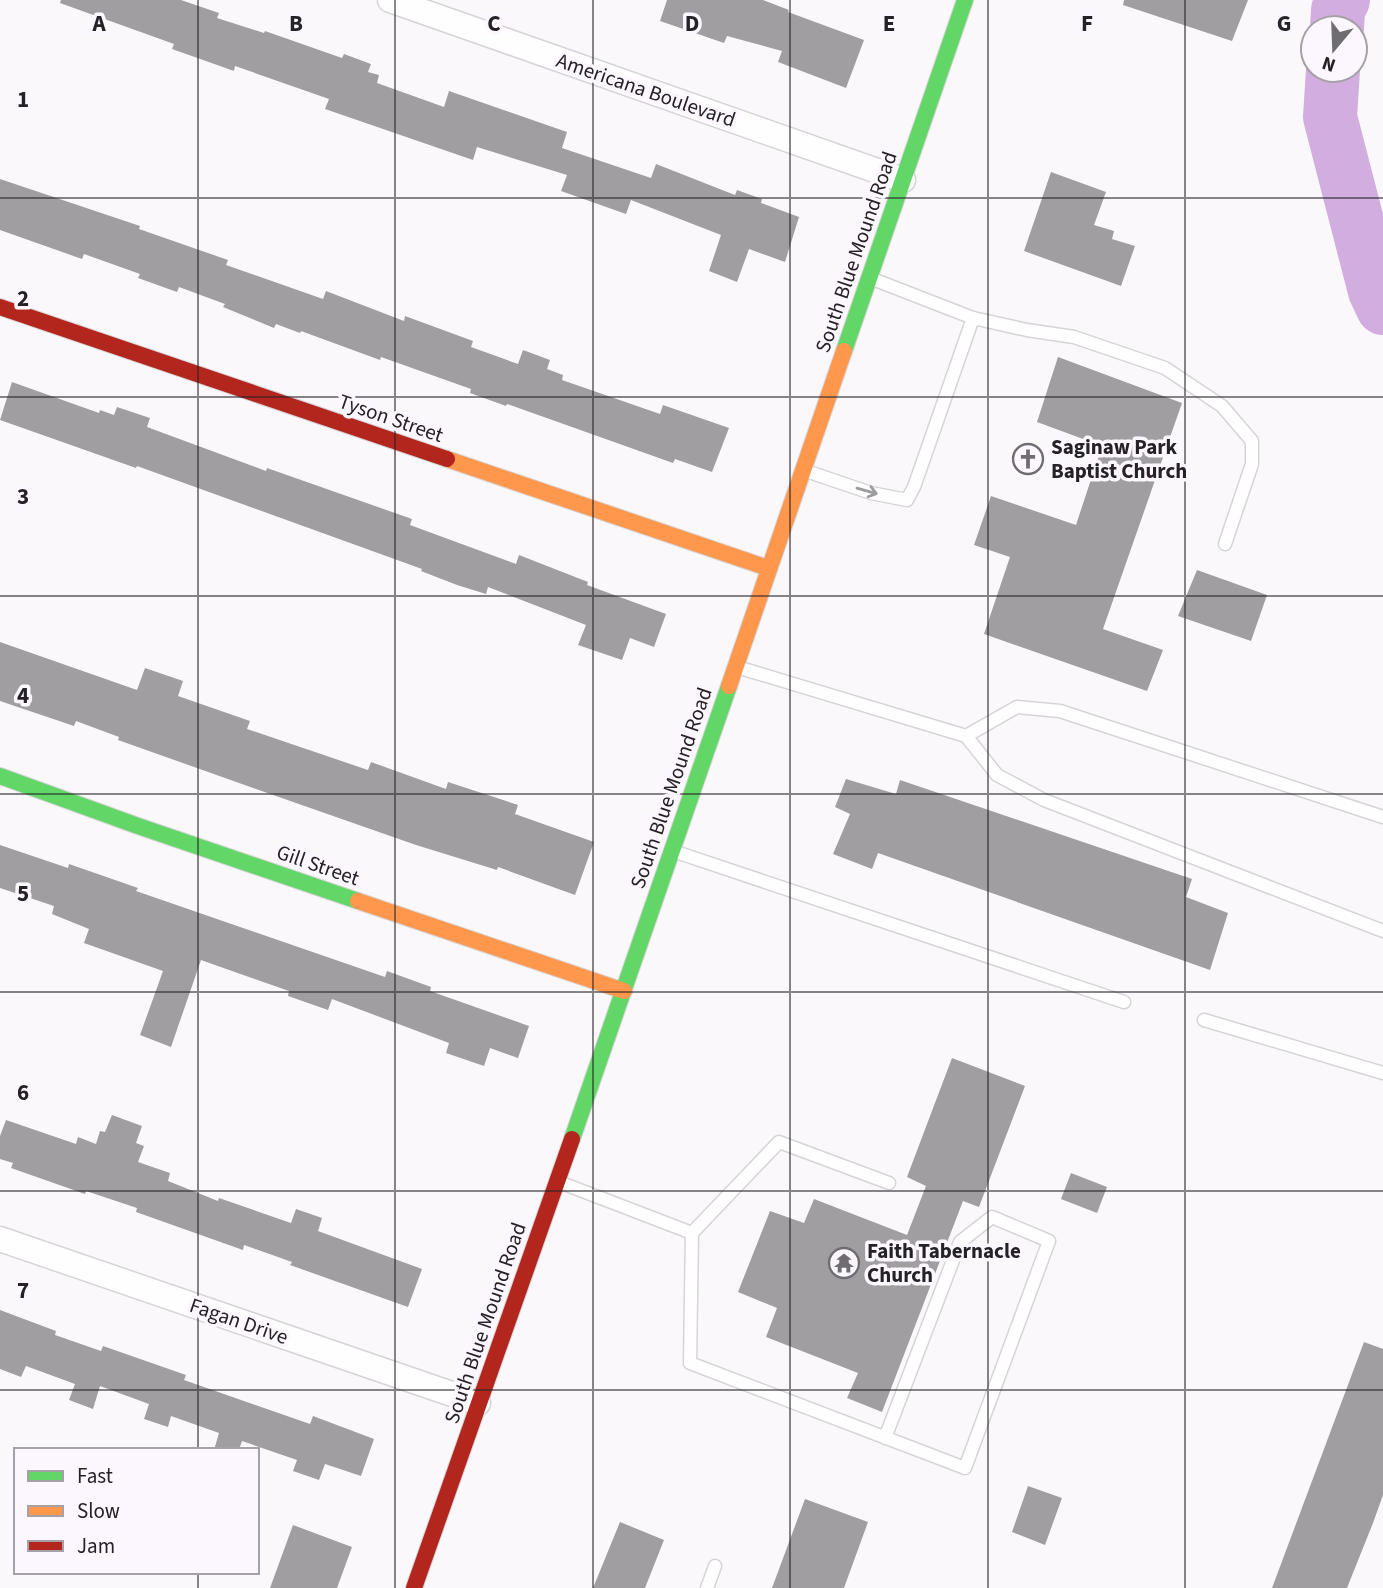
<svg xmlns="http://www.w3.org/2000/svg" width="1383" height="1588" font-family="'Source Sans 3',sans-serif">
  <rect width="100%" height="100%" fill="#fbf8fc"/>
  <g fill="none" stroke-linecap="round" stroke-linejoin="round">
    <g stroke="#d1ade0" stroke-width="54">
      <path d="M1337 28 1338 10 1343 0"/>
      <path d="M1333 70 1330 117 1375 291 1383 308"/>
    </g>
  </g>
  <g fill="#a19ea2">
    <path d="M61 0H181L219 13 217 18 264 33 265 31 342 58 344 54 371 64 368 72 379 75 377 83 444 107 449 91 567 132 562 148 651 178 656 164 735 195 737 190 762 199 761 203 799 217 785 262 749 249 737 282 709 271 721 235 631 200 626 214 561 191 567 175 477 147 473 160 325 109 329 99 235 66 234 71 172 49 174 44 60 3Z"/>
    <path d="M667 0H763L789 10 788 12 864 40 846 88 778 62 782 51 727 36 724 43 660 21Z"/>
    <path d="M1124 0H1248L1232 41 1123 5Z"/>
    <path d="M1051 172 1106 192 1094 225 1114 231 1112 239 1135 246 1121 286 1024 251Z"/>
    <path d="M0 179 140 226 139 229 228 260 226 265 323 299 326 291 404 321 405 316 473 341 471 347 518 364 523 350 550 360 547 369 563 375 562 380 660 414 663 405 729 428 712 472 675 459 673 463 507 404 506 406 470 393 471 389 381 357 380 360 301 331 300 333 276 324 274 328 223 307 225 304 179 287 177 292 138 278 140 274 84 254 82 259 0 230Z"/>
    <path d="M1058 357 1182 403 1103 629 1163 650 1147 691 984 634 1010 557 974 545 991 496 1076 525 1102 446 1037 422Z"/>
    <path d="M12 382 99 413 100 410 114 415 117 407 150 418 147 427 266 471 267 468 412 519 410 525 516 564 519 555 588 582 587 585 666 614 654 647 630 638 622 660 578 645 586 625 488 587 486 594 457 585 421 571 422 569 137 466 136 468 0 420Z"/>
    <path d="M1197 570 1267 595 1251 641 1178 616Z"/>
    <path d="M0 642 137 690 145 668 183 681 178 696 250 721 247 729 368 770 371 762 446 789 448 782 518 805 515 814 594 842 575 895 498 867 497 870 416 845 256 789 118 740 119 737 76 721 74 726 0 701Z"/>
    <path d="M846 779 896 794 900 780 1192 879 1186 897 1228 913 1210 970 878 853 872 869 833 854 850 814 835 807Z"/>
    <path d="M0 845 68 868 69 864 138 888 136 891 385 977 387 971 431 987 430 991 529 1026 518 1058 490 1048 484 1066 446 1053 449 1043 332 999 328 1010 288 996 289 991 201 960 171 1047 140 1035 163 971 84 943 89 929 52 914 54 906 0 888Z"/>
    <path d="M952 1058 1025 1086 979 1207 963 1201 882 1412 847 1398 858 1373 766 1337 777 1308 738 1292 770 1211 804 1223 814 1199 907 1235 926 1186 907 1177Z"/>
    <path d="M112 1115 142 1126 136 1143 144 1146 138 1162 170 1173 168 1181 218 1201 219 1198 291 1223 296 1209 322 1218 318 1231 422 1269 408 1307 290 1265 292 1262 244 1245 243 1250 136 1212 137 1208 86 1191 85 1194 11 1168 13 1163 0 1159V1136L6 1120 76 1144 78 1137 96 1144 100 1131 105 1132Z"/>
    <path d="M1071 1173 1107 1187 1097 1213 1061 1199Z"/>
    <path d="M0 1310 56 1331 55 1335 101 1351 103 1346 186 1375 184 1380 310 1424 313 1416 374 1439 361 1476 325 1464 319 1480 293 1471 297 1460 242 1441 239 1450H214L219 1433 171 1416 168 1427 144 1419 149 1404 100 1386 93 1409 69 1400 75 1384 26 1366 21 1377 0 1369Z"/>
    <path d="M1364 1342 1383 1349V1495L1373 1523 1347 1588H1272Z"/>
    <path d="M1028 1486 1062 1498 1045 1545 1012 1532Z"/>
    <path d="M805 1499 868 1522 844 1588H772Z"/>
    <path d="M620 1522 664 1540 645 1588H593Z"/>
    <path d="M293 1525 352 1547 337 1588H270Z"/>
  </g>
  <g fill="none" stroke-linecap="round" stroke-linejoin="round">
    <g stroke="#d7d4d8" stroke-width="15">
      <g id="lane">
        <path d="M870 278 973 318 1027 330 1074 337 1165 368 1222 406 1252 441V464L1225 544"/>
        <path d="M806 471 871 493 907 500 914 487 973 318"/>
        <path d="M737 667 966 736 997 775 1044 800 1383 931"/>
        <path d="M966 736 1017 707 1060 711 1383 817"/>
        <path d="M673 851 1124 1002"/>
        <path d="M1204 1020 1383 1073"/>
        <path d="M559 1182 692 1233"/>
        <path d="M885 1438 960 1242 992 1217 1049 1241 965 1468 690 1363 692 1233 779 1142 889 1183"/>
        <path d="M707 1588 715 1566"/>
      </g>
    </g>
    <g stroke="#d7d4d8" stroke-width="27">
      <g id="street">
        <path d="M390 0 903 180"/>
        <path d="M0 1239 478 1403"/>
      </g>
    </g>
    <g stroke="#d7d4d8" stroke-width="18">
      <g id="fast">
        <path d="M844 351 965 0"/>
        <path d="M0 776 138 826 358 901"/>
        <path d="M572 1139 729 686"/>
      </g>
    </g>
    <g stroke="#d7d4d8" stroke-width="18">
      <g id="slow">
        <path d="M447 459 768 568"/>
        <path d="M729 686 844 351"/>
        <path d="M358 901 624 991"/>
      </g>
    </g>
    <g stroke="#d7d4d8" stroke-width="18">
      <g id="jam">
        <path d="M0 307 447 459"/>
        <path d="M414 1588 572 1139"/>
      </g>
    </g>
    <use href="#lane" stroke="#fefeff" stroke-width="12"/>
    <use href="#street" stroke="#fefeff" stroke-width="24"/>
    <use href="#fast" stroke="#63d668" stroke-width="16"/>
    <use href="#slow" stroke="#ff974d" stroke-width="16"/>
    <use href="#jam" stroke="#b3261e" stroke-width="16"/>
  </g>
  <defs><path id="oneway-shaft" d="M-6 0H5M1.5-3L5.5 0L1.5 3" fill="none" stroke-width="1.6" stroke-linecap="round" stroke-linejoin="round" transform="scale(1.75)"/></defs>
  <use stroke="#9c9b9e" href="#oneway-shaft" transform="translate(867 491) rotate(16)"/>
  <path fill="none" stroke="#252227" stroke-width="2" stroke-opacity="0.55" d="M198 0V1450M395 0V1588M593 0V1588M790 0V1588M988 0V1588M1185 0V1588M0 198H1383M0 397H1383M0 596H1383M0 794H1383M0 992H1383M0 1191H1383M0 1390H1383M198 1572V1588"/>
  <defs>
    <g id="church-ring" transform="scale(1.575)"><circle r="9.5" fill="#fcf6fe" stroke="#706d72" stroke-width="1.5"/><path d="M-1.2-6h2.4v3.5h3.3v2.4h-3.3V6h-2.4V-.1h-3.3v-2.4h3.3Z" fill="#706d72"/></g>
    <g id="temple-ring" transform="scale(1.575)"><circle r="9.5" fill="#fcf6fe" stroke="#706d72" stroke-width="1.5"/><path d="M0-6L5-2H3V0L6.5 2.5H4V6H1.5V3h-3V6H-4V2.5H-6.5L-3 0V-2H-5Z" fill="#706d72"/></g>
  </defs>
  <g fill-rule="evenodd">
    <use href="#church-ring" x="1028" y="459"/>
    <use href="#temple-ring" x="844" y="1263"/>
  </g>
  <g text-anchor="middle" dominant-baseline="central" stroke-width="7" stroke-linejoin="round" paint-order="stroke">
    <g font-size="21" fill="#252227" stroke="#fcf6fe">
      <text transform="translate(646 90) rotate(19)">Americana Boulevard</text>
      <text transform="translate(856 252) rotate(-71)">South Blue Mound Road</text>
      <text transform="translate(391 418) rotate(19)">Tyson Street</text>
      <text transform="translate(671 788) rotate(-71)">South Blue Mound Road</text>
      <text transform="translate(318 865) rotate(19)">Gill Street</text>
      <text transform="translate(239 1321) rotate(19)">Fagan Drive</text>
      <text transform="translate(485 1323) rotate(-71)">South Blue Mound Road</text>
    </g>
    <g font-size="21" font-weight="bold" fill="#252227" stroke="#fcf6fe" text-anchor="start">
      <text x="1051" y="447">Saginaw Park<tspan x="1051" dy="24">Baptist Church</tspan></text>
      <text x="867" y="1251">Faith Tabernacle<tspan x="867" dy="24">Church</tspan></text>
    </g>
  </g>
  <g font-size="23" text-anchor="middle" font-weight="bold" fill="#252227" stroke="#fcf6fe" stroke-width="7" stroke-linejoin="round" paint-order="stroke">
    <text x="99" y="31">A</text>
    <text x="296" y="31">B</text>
    <text x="494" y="31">C</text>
    <text x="692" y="31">D</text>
    <text x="889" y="31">E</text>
    <text x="1087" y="31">F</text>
    <text x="1284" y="31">G</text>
    <text x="23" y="107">1</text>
    <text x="23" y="306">2</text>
    <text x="23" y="504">3</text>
    <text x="23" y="703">4</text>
    <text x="23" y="901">5</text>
    <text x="23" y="1100">6</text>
    <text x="23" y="1298">7</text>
  </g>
  <rect x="14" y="1448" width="245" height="126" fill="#fcf6fe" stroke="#a6a1a8" stroke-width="2"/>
  <rect x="28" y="1471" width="35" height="10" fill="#63d668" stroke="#a6a1a8" stroke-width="2"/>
  <text x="77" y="1483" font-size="21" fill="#252227">Fast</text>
  <rect x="28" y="1506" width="35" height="10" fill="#ff974d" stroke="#a6a1a8" stroke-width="2"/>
  <text x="77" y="1518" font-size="21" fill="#252227">Slow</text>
  <rect x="28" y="1541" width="35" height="10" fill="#b3261e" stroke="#a6a1a8" stroke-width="2"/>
  <text x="77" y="1553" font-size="21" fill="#252227">Jam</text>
  <g transform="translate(1334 49) rotate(199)"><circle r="33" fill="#fcf6fe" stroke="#a6a1a8" stroke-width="2"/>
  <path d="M0-5L12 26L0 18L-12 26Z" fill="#706d72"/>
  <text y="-10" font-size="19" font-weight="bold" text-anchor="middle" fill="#252227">N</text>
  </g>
</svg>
